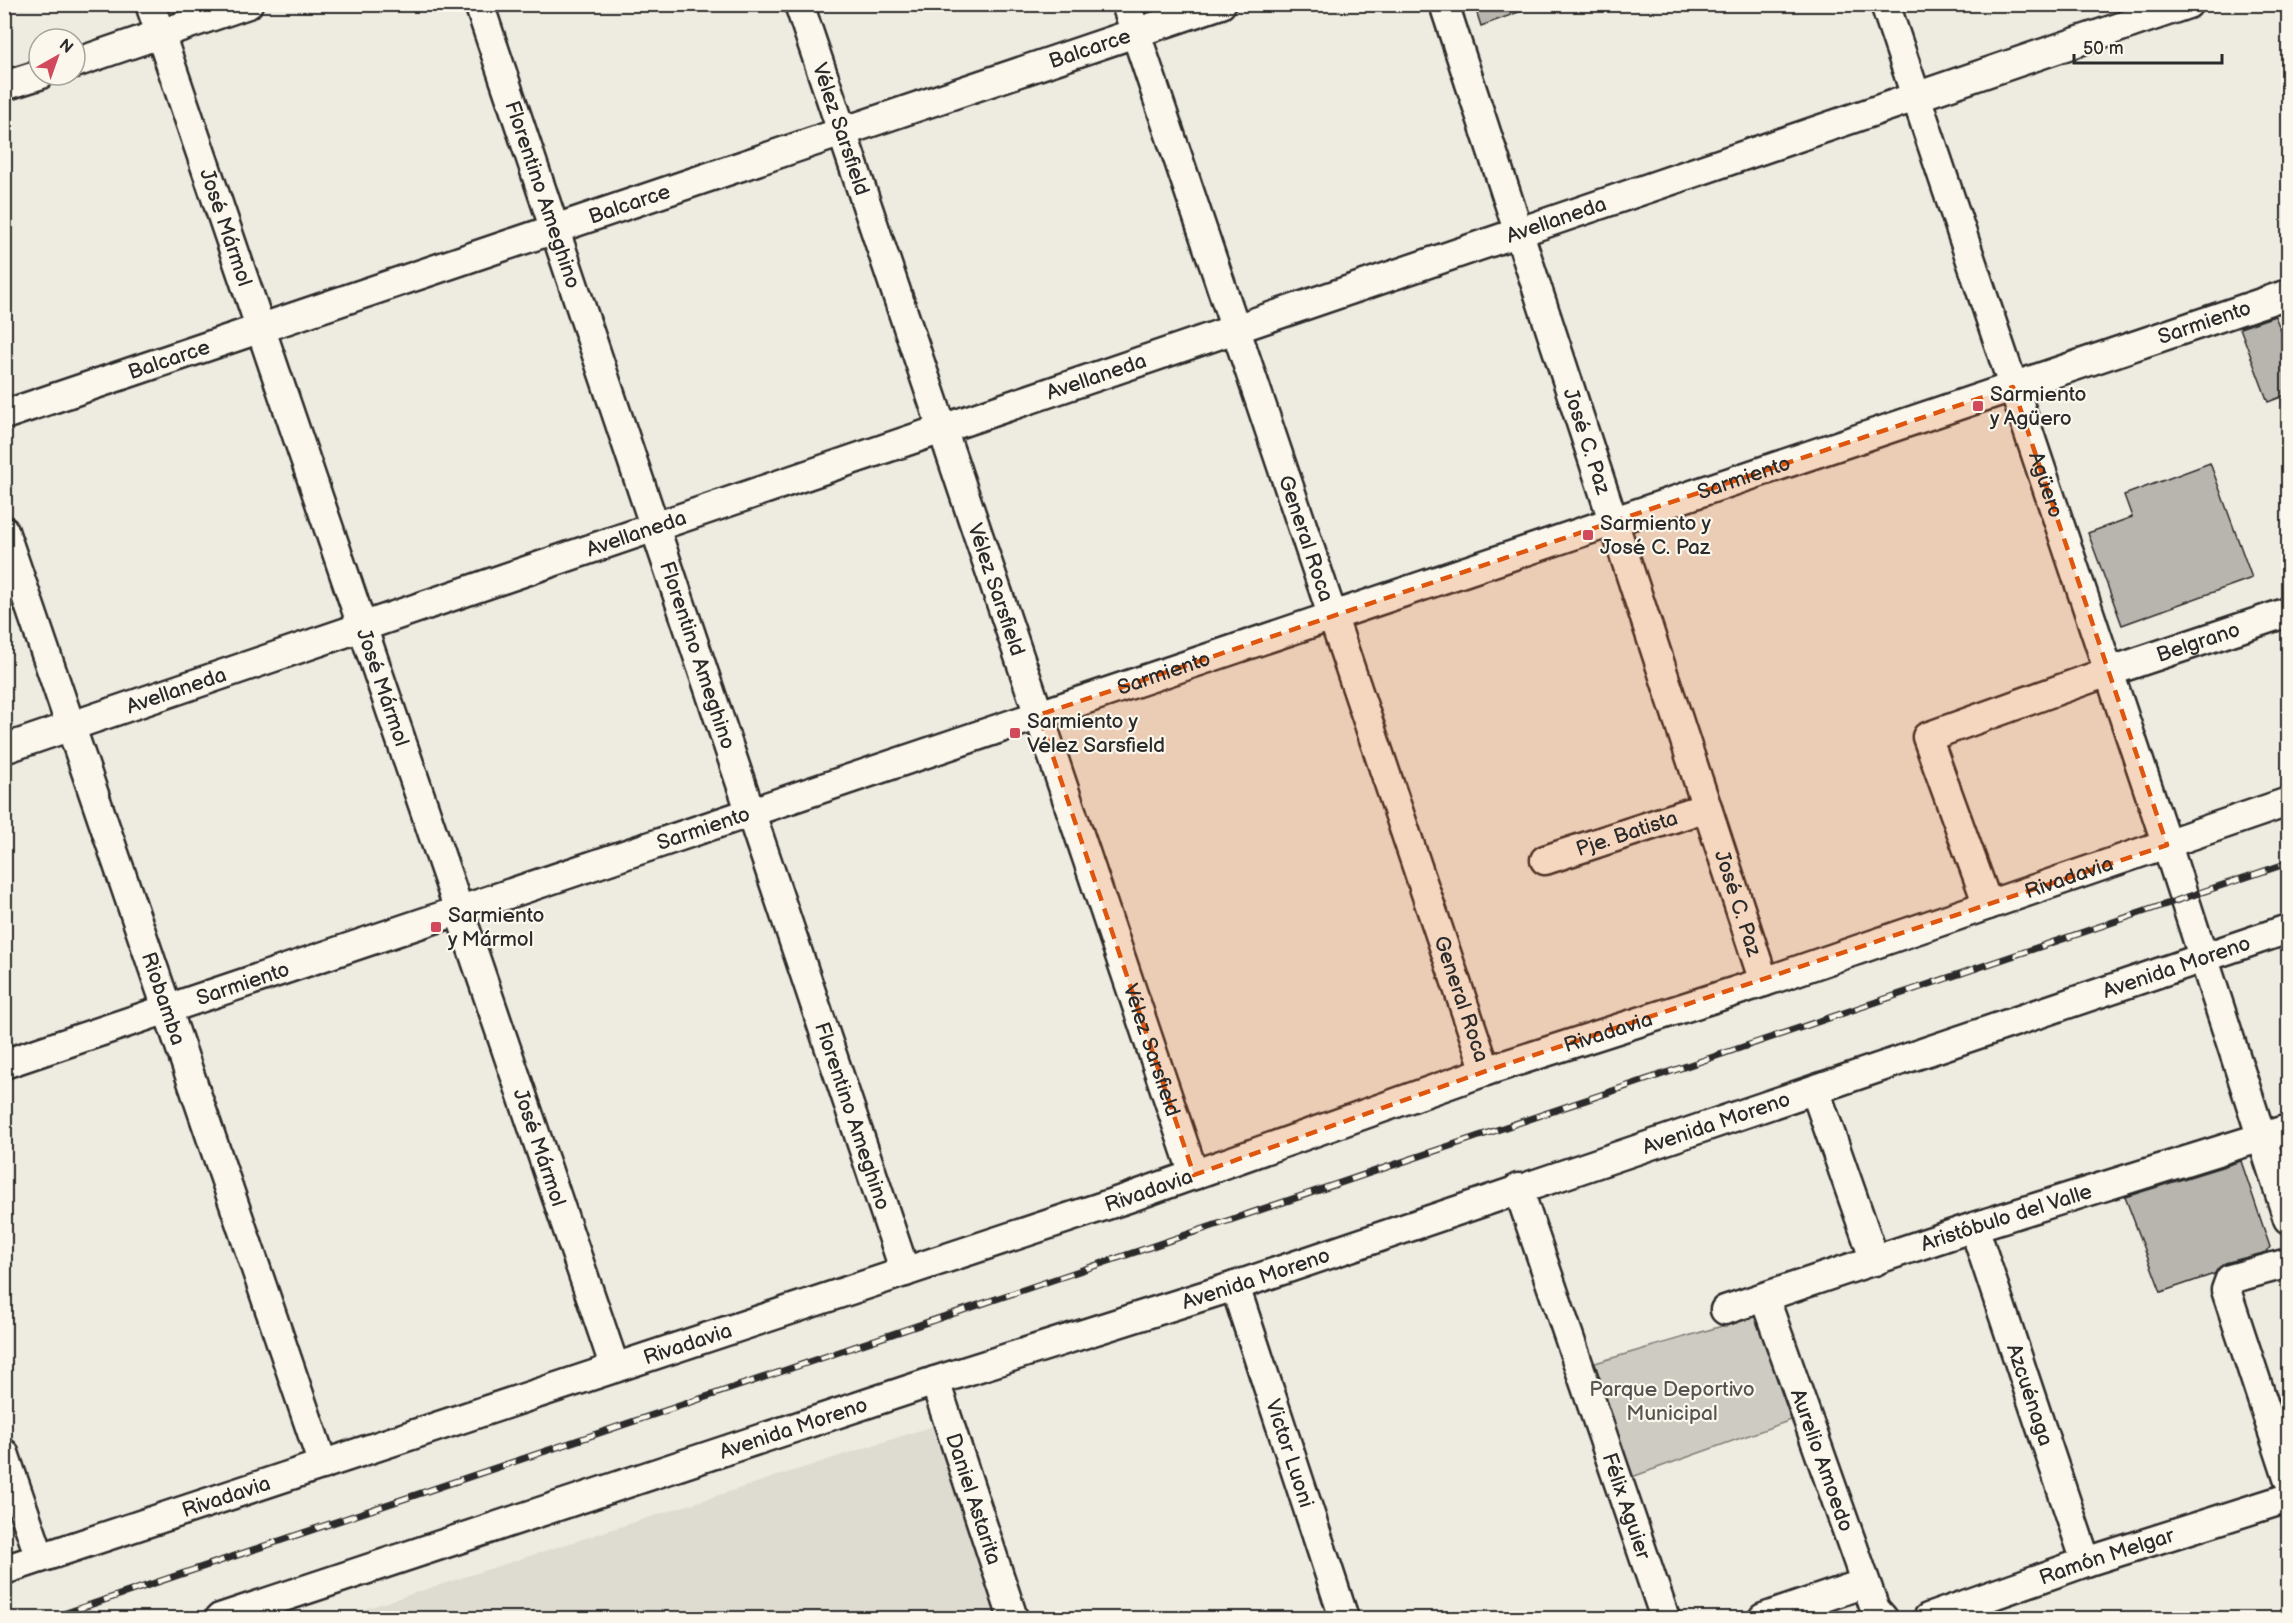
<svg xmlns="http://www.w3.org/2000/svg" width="2293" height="1623" font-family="'Balsamiq Sans',sans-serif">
  <rect width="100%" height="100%" fill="#eeebe0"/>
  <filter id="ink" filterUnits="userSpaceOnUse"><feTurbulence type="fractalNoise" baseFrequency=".0167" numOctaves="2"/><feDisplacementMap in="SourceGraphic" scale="12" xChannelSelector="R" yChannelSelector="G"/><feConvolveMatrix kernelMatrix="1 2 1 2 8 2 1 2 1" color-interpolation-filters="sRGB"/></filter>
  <g filter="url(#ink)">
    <path fill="#dedbd1" d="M933 1426 996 1618H337Z"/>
    <path fill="#cecbc2" stroke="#7c7b76" stroke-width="1.5" d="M1760 1315 1794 1419 1632 1477 1595 1363Z"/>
    <g fill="#b8b5ae" stroke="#2b2b2b" stroke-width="1.5">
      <path d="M1474 4H1535V6L1481 26Z"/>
      <path d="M2275 316 2289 351V394L2268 402 2240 328Z"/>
      <path d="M2210 463 2252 578 2122 625 2088 533 2132 517 2124 495Z"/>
      <path d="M2241 1161 2270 1247 2267 1252 2225 1263 2214 1274 2161 1292 2125 1197Z"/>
    </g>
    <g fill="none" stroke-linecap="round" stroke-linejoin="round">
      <g stroke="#2b2b2b" stroke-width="33">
        <g id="minor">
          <path id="s1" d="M150 4 615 1368"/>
          <path id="s2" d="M479 4 905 1272"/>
          <path id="s3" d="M799 4 1194 1175"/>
          <path id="s4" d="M1126 4 1486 1071"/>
          <path id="s5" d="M1444 4 1764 982"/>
          <path id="s6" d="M1885 4 2167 845 2288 1219"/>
          <path d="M75 63 248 4"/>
          <path d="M4 86 39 75"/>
          <path id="s7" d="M4 415 1221 4"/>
          <path id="s8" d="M4 531 323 1465"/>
          <path id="s9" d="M4 749 2188 4"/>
          <path id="s10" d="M1545 860 1707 807"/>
          <path id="s11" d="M1988 905 1927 737 2108 672 2288 612"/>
          <path id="s12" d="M4 1064 2288 294"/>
          <path d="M1815 1090 1875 1261"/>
          <path id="s13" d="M1518 1188 1665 1618"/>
          <path id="s14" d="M1974 1227 2086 1562"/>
          <path d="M2288 1263 2230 1279 2226 1290 2288 1478"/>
          <path id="s15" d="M1235 1286 1344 1618"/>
          <path id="s16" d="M1765 1299 1875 1609 1883 1618"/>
          <path id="s17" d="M1725 1310 1974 1227 2288 1129"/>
          <path id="s18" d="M935 1381 1013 1618"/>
          <path d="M4 1453 40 1558"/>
          <path id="s19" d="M4 1570 1128 1198 1486 1071 1764 982 2288 802"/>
          <path id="s20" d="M220 1618 935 1381 1235 1286 2288 929"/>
          <path d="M1763 1618 1865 1583"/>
          <path id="s21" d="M1928 1618 2086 1562 2288 1498"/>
        </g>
      </g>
      <use href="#minor" stroke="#fbf7ec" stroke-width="28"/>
      <g stroke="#2b2b2b" stroke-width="7">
        <path id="rail" d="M51 1618 2288 863"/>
      </g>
      <use href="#rail" stroke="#fbf7ec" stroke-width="4.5" stroke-dasharray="14" stroke-linecap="butt"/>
    </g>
  </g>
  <path fill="#df570e" fill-opacity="0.2" stroke="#df570e" stroke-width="4.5" stroke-dasharray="12 8" stroke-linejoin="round" d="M2013 387 2167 845 1486 1071 1194 1175 1039 715Z"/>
  <g fill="#d1495b" stroke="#fbf7ec" stroke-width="2">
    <rect x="1972" y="400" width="12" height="12" rx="3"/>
    <rect x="1582" y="529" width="12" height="12" rx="3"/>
    <rect x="1009" y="727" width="12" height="12" rx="3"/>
    <rect x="430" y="921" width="12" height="12" rx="3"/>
  </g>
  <g text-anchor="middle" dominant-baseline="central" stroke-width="4.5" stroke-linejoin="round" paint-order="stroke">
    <g font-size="21" fill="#2b2b2b" stroke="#fbf7ec">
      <text stroke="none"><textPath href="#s7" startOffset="1146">Balcarce</textPath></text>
      <text stroke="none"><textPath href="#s3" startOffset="132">Vélez Sarsfield</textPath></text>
      <text stroke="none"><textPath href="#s2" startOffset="201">Florentino Ameghino</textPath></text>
      <text stroke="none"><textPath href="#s7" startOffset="660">Balcarce</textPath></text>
      <text stroke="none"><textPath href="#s9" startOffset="1640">Avellaneda</textPath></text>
      <text stroke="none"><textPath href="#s1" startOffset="236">José Mármol</textPath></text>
      <text stroke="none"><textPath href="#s12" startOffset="2322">Sarmiento</textPath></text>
      <text stroke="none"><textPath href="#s7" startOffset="174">Balcarce</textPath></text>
      <text stroke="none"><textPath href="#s9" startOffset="1154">Avellaneda</textPath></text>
      <text stroke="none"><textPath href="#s5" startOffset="460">José C. Paz</textPath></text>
      <text stroke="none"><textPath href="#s12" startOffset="1836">Sarmiento</textPath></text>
      <text stroke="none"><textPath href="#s6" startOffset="507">Agüero</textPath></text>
      <text stroke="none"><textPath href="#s9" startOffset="668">Avellaneda</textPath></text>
      <text stroke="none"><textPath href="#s4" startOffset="564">General Roca</textPath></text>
      <text stroke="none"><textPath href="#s3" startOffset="618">Vélez Sarsfield</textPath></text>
      <text stroke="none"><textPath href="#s11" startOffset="466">Belgrano</textPath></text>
      <text stroke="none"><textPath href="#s2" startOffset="687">Florentino Ameghino</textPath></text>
      <text stroke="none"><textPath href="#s12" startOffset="1224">Sarmiento</textPath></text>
      <text stroke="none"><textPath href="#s1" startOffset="722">José Mármol</textPath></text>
      <text stroke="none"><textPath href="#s9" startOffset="182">Avellaneda</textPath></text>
      <text stroke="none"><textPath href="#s12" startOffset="738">Sarmiento</textPath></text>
      <text stroke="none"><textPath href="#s10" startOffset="86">Pje. Batista</textPath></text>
      <text stroke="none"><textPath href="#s19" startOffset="2178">Rivadavia</textPath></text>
      <text stroke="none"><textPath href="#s5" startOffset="946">José C. Paz</textPath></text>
      <text stroke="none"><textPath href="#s20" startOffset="2062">Avenida Moreno</textPath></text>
      <text stroke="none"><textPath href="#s12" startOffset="252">Sarmiento</textPath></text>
      <text stroke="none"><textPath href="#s8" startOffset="494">Riobamba</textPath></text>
      <text stroke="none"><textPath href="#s4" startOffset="1050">General Roca</textPath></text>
      <text stroke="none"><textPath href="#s19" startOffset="1692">Rivadavia</textPath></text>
      <text stroke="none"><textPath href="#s3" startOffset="1104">Vélez Sarsfield</textPath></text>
      <text stroke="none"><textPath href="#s2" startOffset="1173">Florentino Ameghino</textPath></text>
      <text stroke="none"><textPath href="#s20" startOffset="1576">Avenida Moreno</textPath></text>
      <text stroke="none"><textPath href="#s1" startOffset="1208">José Mármol</textPath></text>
      <text stroke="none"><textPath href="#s19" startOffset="1206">Rivadavia</textPath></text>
      <text stroke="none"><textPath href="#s17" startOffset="296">Aristóbulo del Valle</textPath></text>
      <text stroke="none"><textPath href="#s20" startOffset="1090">Avenida Moreno</textPath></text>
      <text stroke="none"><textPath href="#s19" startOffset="720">Rivadavia</textPath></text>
      <text stroke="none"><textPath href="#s14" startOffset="177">Azcuénaga</textPath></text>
      <text stroke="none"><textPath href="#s20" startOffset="604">Avenida Moreno</textPath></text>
      <text stroke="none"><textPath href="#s15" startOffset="176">Victor Luoni</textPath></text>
      <text stroke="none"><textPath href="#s16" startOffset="171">Aurelio Amoedo</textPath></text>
      <text stroke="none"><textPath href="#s19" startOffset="234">Rivadavia</textPath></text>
      <text stroke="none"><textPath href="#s18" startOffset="124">Daniel Astarita</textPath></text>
      <text stroke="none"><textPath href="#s13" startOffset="336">Félix Aguier</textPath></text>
      <text stroke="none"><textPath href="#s21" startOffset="189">Ramón Melgar</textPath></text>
    </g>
    <g font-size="21" fill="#2b2b2b" stroke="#fbf7ec" text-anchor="start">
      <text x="1990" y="394">Sarmiento<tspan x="1990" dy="24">y Agüero</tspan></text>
      <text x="1600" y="523">Sarmiento y<tspan x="1600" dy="24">José C. Paz</tspan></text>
      <text x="1027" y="721">Sarmiento y<tspan x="1027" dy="24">Vélez Sarsfield</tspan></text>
      <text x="448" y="915">Sarmiento<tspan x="448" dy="24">y Mármol</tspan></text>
    </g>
    <g font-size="21" fill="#545351" stroke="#fbf7ec">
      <text x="1672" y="1389">Parque Deportivo<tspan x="1672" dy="24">Municipal</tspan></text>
    </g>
  </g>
  <rect width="2293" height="1623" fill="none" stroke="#fbf7ec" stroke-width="24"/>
  <rect x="12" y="12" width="2269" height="1599" fill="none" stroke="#2b2b2b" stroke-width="2" filter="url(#ink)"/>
  <g transform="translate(57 57) rotate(40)"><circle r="28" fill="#fbf7ec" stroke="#a8a59f" stroke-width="1.5"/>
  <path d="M0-4.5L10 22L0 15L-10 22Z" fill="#d1495b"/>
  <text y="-9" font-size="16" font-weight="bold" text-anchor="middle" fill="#2b2b2b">N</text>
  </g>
  <path d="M2074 54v9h148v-9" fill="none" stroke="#2b2b2b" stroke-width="3"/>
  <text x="2083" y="54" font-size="18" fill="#2b2b2b" stroke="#fbf7ec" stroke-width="4.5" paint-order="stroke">50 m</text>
</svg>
